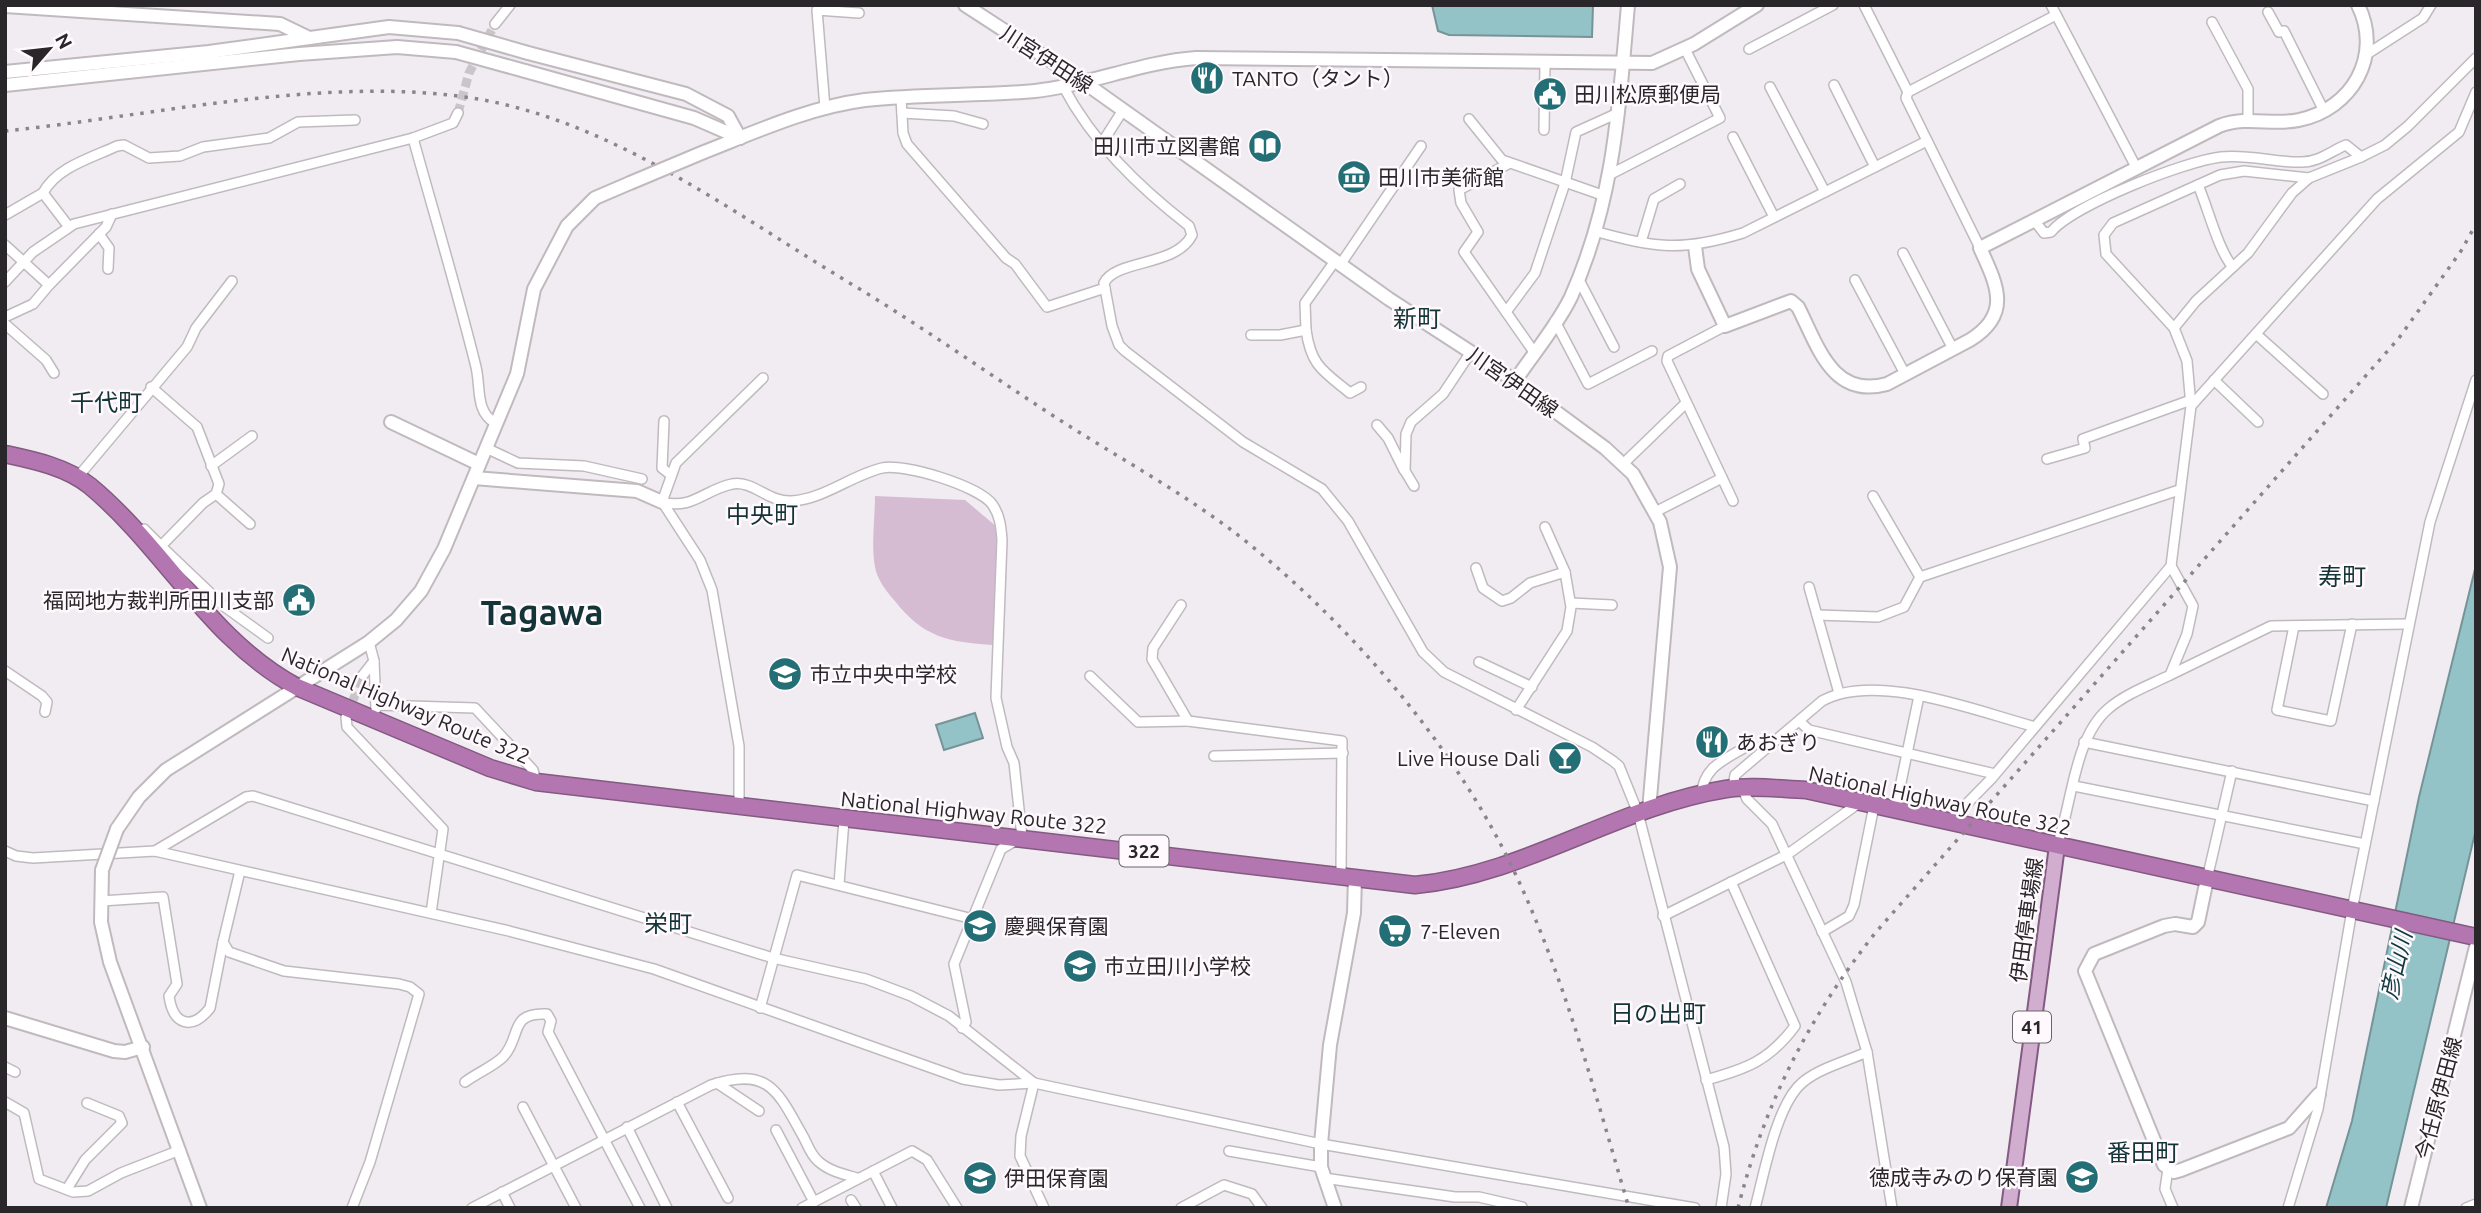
<svg xmlns="http://www.w3.org/2000/svg" width="2481" height="1213" font-family="Ubuntu,'Noto Sans JP',sans-serif">
  <rect width="100%" height="100%" fill="#f1ecf1"/>
  <path fill="#d5bcd2" d="M875 496 965 500 997 527 994 645C948 642 924 638 894 600 886 591 877 579 875 567 871 545 875 518 875 496Z"/>
  <g fill="#94c3c7" stroke="#749498" stroke-width="2">
    <path d="M1432 5H1593L1592 37 1449 35 1438 31Z"/>
    <path d="M2476 565V829L2386 1208H2326L2352 1121 2419 797Z"/>
    <path d="M975 713 983 738 944 750 936 725Z"/>
  </g>
  <g fill="none" stroke-linecap="round" stroke-linejoin="round">
    <g stroke="#c9c5c9" stroke-width="9" stroke-dasharray="9 4.5" stroke-linecap="butt">
      <path d="M458 113 469 73 495 24"/>
      <path d="M348 713 363 675"/>
    </g>
    <g stroke="#c0babf" stroke-width="12">
      <g id="street">
        <path d="M1864 5 1908 92"/>
        <path d="M2051 5 2136 167"/>
        <path d="M2268 12 2279 32 2284 31 2324 111"/>
        <path d="M2212 22 2248 89V119"/>
        <path d="M495 24 510 5"/>
        <path d="M1749 49 1833 5"/>
        <path d="M2364 56 2423 18 2431 5"/>
        <path d="M1834 85 1875 167"/>
        <path d="M1063 86C1093 143 1139 187 1189 226L1192 235C1176 267 1116 259 1104 283L1112 326 1119 345 1125 351 1243 442 1322 489 1348 521 1423 652 1444 672 1592 747 1613 761 1619 766 1638 813 1724 1147 1726 1174 1721 1208"/>
        <path d="M1770 87 1825 192"/>
        <path d="M901 98 903 133 907 144 1006 258 1015 264 1047 307 1105 288"/>
        <path d="M825 108 817 10 859 13"/>
        <path d="M902 113 954 116 983 124"/>
        <path d="M1469 119 1502 160 1605 196"/>
        <path d="M1544 130 1545 64"/>
        <path d="M1733 137 1774 217"/>
        <path d="M413 138C434 214 457 290 476 367 481 388 475 411 495 423"/>
        <path d="M1102 143 1123 110"/>
        <path d="M1508 164 1459 190 1461 203 1478 232 1464 252 1534 352"/>
        <path d="M1611 174 1720 118 1685 49"/>
        <path d="M2198 185C2208 208 2218 249 2232 266"/>
        <path d="M43 193C57 167 91 158 117 146L124 145 149 158 180 156 203 147 269 138 298 122 355 120"/>
        <path d="M5 215 43 193 69 227"/>
        <path d="M2034 220 2044 233 2051 232C2073 205 2185 161 2221 157 2250 154 2275 163 2302 162 2319 162 2331 151 2346 145L2361 157"/>
        <path d="M1594 231C1656 248 1681 252 1743 233L1927 141"/>
        <path d="M99 234 109 248 108 269"/>
        <path d="M1641 242 1654 199 1680 184"/>
        <path d="M5 245 49 285 33 304 5 317"/>
        <path d="M1980 248 1906 98 1908 92 2056 15"/>
        <path d="M1903 253 1953 349"/>
        <path d="M1340 265 1421 146"/>
        <path d="M1578 278 1614 347"/>
        <path d="M1855 280 1905 374"/>
        <path d="M5 282 33 252 74 224 413 138 453 123 458 113"/>
        <path d="M49 285 106 227 112 214"/>
        <path d="M1506 312 1535 273 1565 183 1576 132 1618 113"/>
        <path d="M1555 321 1588 384 1652 351"/>
        <path d="M5 324 46 360 54 373"/>
        <path d="M1725 326 1668 356 1667 361 1733 501"/>
        <path d="M2174 328 2196 301 2248 253 2292 193 2309 178"/>
        <path d="M1306 330C1311 366 1323 371 1350 393L1361 387"/>
        <path d="M2256 334 2323 394"/>
        <path d="M1251 335H1280L1306 330 1305 303 1335 261"/>
        <path d="M2214 380 2258 422"/>
        <path d="M151 387 197 427 219 484 216 494 250 524"/>
        <path d="M2191 406 2377 199 2459 132 2476 92"/>
        <path d="M664 421 662 468 671 475"/>
        <path d="M1377 425 1388 438 1404 470"/>
        <path d="M486 448 518 463 584 466 642 479"/>
        <path d="M2047 459 2085 448 2083 439 2191 400"/>
        <path d="M1623 464 1686 403"/>
        <path d="M211 466 252 436"/>
        <path d="M77 478 187 347 196 328 232 281"/>
        <path d="M1414 486 1405 471 1406 434 1411 422 1443 394 1471 352"/>
        <path d="M662 502C692 510 704 490 732 484 753 480 769 503 792 501 824 499 852 475 882 468 905 463 978 486 992 504 1000 515 1001 527 1002 540L996 698 1007 747 1014 763 1022 837 1001 849 954 964 966 1022 962 1028"/>
        <path d="M662 502 676 463 763 378"/>
        <path d="M663 503 700 560 712 590 739 746V807"/>
        <path d="M1655 512 1722 478"/>
        <path d="M1545 527 1565 572"/>
        <path d="M144 529 161 546 203 503 216 494"/>
        <path d="M161 546 225 607 268 638"/>
        <path d="M1476 568 1483 588 1502 601 1511 598 1530 583 1565 572 1571 607 1567 631 1516 710"/>
        <path d="M1920 577 2179 490"/>
        <path d="M1809 587 1839 693"/>
        <path d="M1571 603 1612 605"/>
        <path d="M1181 605 1153 648 1152 659 1188 721 1342 741 1341 874"/>
        <path d="M1817 615 1878 617 1904 607 1920 577 1873 496"/>
        <path d="M2294 626 2277 710 2331 721 2352 624"/>
        <path d="M369 642 374 661 376 709"/>
        <path d="M1479 662 1532 687"/>
        <path d="M5 671 42 696 47 702 45 712"/>
        <path d="M363 675 374 661"/>
        <path d="M2170 675 2271 626 2408 624"/>
        <path d="M1090 676 1138 722 1188 721"/>
        <path d="M377 705 475 708 533 770 536 782"/>
        <path d="M346 717 347 727 443 829 431 913"/>
        <path d="M1799 721 1809 730 1995 774"/>
        <path d="M2084 742 2374 801"/>
        <path d="M1214 756 1343 753"/>
        <path d="M2074 786 2365 844"/>
        <path d="M1742 787 1747 799 1772 824 1846 982 1867 1052 1892 1208"/>
        <path d="M1733 788 1735 775 1822 701C1875 671 1976 711 2032 726"/>
        <path d="M1701 796C1704 765 1725 760 1749 745"/>
        <path d="M1895 811 1919 696"/>
        <path d="M1950 821 1992 778 2171 566 2191 406 2187 361 2174 328 2106 254 2104 235 2113 223 2220 175 2244 171 2309 178 2361 157 2385 145 2408 126 2476 58"/>
        <path d="M2057 846C2072 804 2074 738 2108 709 2125 694 2150 685 2170 675L2187 634 2193 606 2171 566"/>
        <path d="M5 851 16 856 33 858 155 851 509 931 654 969 963 1079 999 1085 1034 1083 1321 1144 1695 1208"/>
        <path d="M155 851 246 797 253 796 773 958 866 979 911 996 949 1016 1034 1083"/>
        <path d="M240 871 223 942 229 952 284 971 399 984 410 987 419 994 370 1162 352 1208"/>
        <path d="M2207 879 2232 771"/>
        <path d="M839 884 844 820"/>
        <path d="M101 901 163 897 177 984 169 996C173 1025 192 1031 210 1008L223 942"/>
        <path d="M1663 916 1788 854 1859 803"/>
        <path d="M1822 932 1849 916 1854 905 1874 806"/>
        <path d="M760 1008 797 875 973 919"/>
        <path d="M5 1067 15 1072"/>
        <path d="M1706 1080C1746 1069 1769 1061 1795 1026L1731 882"/>
        <path d="M465 1082C477 1073 494 1066 503 1057 522 1037 508 1012 547 1014L551 1021 548 1032 640 1208"/>
        <path d="M717 1083 759 1111"/>
        <path d="M1034 1083 1021 1136 1020 1156 1044 1208"/>
        <path d="M5 1102 24 1113 39 1179 73 1192 88 1191 121 1173 180 1150"/>
        <path d="M677 1102 728 1198"/>
        <path d="M523 1107 576 1208"/>
        <path d="M627 1127 667 1208"/>
        <path d="M776 1130 814 1202"/>
        <path d="M1229 1151 1321 1167"/>
        <path d="M2168 1169 2165 1189 2173 1208"/>
        <path d="M873 1171 892 1208"/>
        <path d="M1324 1178 1455 1197H1479L1522 1207"/>
        <path d="M67 1189 85 1160 122 1123 119 1116 87 1103"/>
        <path d="M502 1192 510 1208"/>
        <path d="M851 1200 856 1208"/>
        <path d="M472 1208 711 1085C770 1066 778 1092 804 1138 808 1146 811 1155 818 1161 829 1171 843 1174 857 1178"/>
        <path d="M802 1208 912 1151 927 1160 957 1208"/>
        <path d="M1181 1208 1224 1185 1252 1194 1262 1208"/>
        <path d="M1755 1208C1764 1175 1776 1104 1803 1082 1820 1068 1847 1061 1867 1052"/>
        <path d="M2288 1208 2318 1109 2352 910 2430 522 2476 380"/>
        <path d="M2466 1208 2476 1204"/>
      </g>
    </g>
    <g stroke="#c0babf" stroke-width="16">
      <g id="secondary">
        <path d="M965 5 1085 83 1389 299 1506 375 1605 448 1633 474 1660 522 1670 567 1649 810"/>
        <path d="M5 6 280 24 309 38"/>
        <path d="M528 53 686 94 728 116 740 138"/>
        <path d="M525 71 694 118 740 138"/>
        <path d="M5 72 209 52 389 27 458 33"/>
        <path d="M5 85 299 54 397 47 456 52"/>
        <path d="M704 152C755 132 810 107 865 100 921 94 979 96 1035 91 1090 85 1141 62 1196 58L1652 63 1694 44 1757 5"/>
        <path d="M1695 246 1698 269 1725 326 1791 301 1798 307C1818 346 1832 399 1887 384L1970 340C2012 314 1997 285 1980 248L2219 126C2248 115 2272 126 2299 120 2352 109 2383 56 2358 5"/>
        <path d="M1515 381C1533 354 1557 326 1571 297 1614 201 1619 108 1628 5"/>
        <path d="M391 422 479 464"/>
        <path d="M474 478 637 491 662 502"/>
        <path d="M117 829 139 797 166 770 369 642 396 620 421 591 444 549 517 374 534 289 567 226 595 198 630 183"/>
        <path d="M102 870 101 922 110 962 200 1208"/>
        <path d="M2207 879 2198 922 2193 927 2175 924 2164 926 2094 954 2085 971 2164 1165 2174 1172 2181 1170 2289 1128 2319 1094"/>
        <path d="M5 1018 114 1051 125 1052 143 1047"/>
        <path d="M1335 1208 1321 1167V1144L1330 1045 1354 913 1355 877"/>
        <path d="M2411 1208 2476 947"/>
      </g>
    </g>
    <g stroke="#835a81" stroke-width="18">
      <path id="primary" d="M2009 1208 2057 846"/>
    </g>
    <g stroke="#835a81" stroke-width="19">
      <path id="highway" d="M5 454C33 460 67 467 90 486 165 548 209 640 297 687L490 768 536 782 1415 885C1524 875 1618 806 1726 789 1752 785 1780 789 1806 790L2476 937"/>
    </g>
    <use href="#street" stroke="#fff" stroke-width="9"/>
    <use href="#secondary" stroke="#fff" stroke-width="12"/>
    <use href="#primary" stroke="#d1add0" stroke-width="14"/>
    <use href="#highway" stroke="#b376b0" stroke-width="16"/>
    <g stroke="#898689" stroke-width="3.5" stroke-dasharray="3.5 7" stroke-linecap="butt">
      <path d="M5 131C154 116 330 74 478 99 616 123 736 215 853 285 921 326 986 372 1052 415 1112 454 1177 489 1234 532 1346 619 1453 742 1514 871 1565 978 1595 1094 1629 1208"/>
      <path d="M1738 1208C1765 1102 1809 1017 1876 932L2399 338 2461 251 2476 224"/>
    </g>
    <g stroke="#c0babf" stroke-width="16" stroke-linecap="butt">
      <g id="secondary-bridge">
        <path d="M458 33 528 53"/>
        <path d="M456 52 525 71"/>
        <path d="M630 183 704 152"/>
        <path d="M102 870 117 829"/>
      </g>
    </g>
    <use href="#secondary-bridge" stroke="#fff" stroke-width="12"/>
  </g>
  <defs>
    <g id="restaurant-disc" transform="scale(1.75)"><circle r="9.5" fill="#246f75" stroke="#fff9fe"/><path d="M-5-6h1v4h1v-4h1v4h1v-4h1v5L-1.5 .5V6h-2V.5L-5-1ZM5-6V6H3V1.5H1.5Q1.5-4 5-6Z" fill="#fff"/></g>
    <g id="civic-disc" transform="scale(1.75)"><circle r="9.5" fill="#246f75" stroke="#fff9fe"/><path d="M-.6-6.5H3V-4.5H.6V-3L4-1V1h2V6H-6V1h2V-1L-.6-3ZM-1.2 2.5V6h2.4V2.5Z" fill="#fff"/></g>
    <g id="library-disc" transform="scale(1.75)"><circle r="9.5" fill="#246f75" stroke="#fff9fe"/><path d="M-6-4Q-3-5.5-.7-3.5V5Q-3 3-6 4ZM6-4Q3-5.5 .7-3.5V5Q3 3 6 4Z" fill="#fff"/></g>
    <g id="museum-disc" transform="scale(1.75)"><circle r="9.5" fill="#246f75" stroke="#fff9fe"/><path d="M0-6L6-3V-2H-6V-3ZM-5-1h2V3h-2ZM-1-1h2V3h-2ZM3-1h2V3H3ZM-6 4H6V6H-6Z" fill="#fff"/></g>
    <g id="school-disc" transform="scale(1.75)"><circle r="9.5" fill="#246f75" stroke="#fff9fe"/><path d="M0-5L7-2L0 1L-7-2ZM-4 1L0 2.5L4 1V4Q0 6-4 4Z" fill="#fff"/></g>
    <g id="bar-disc" transform="scale(1.75)"><circle r="9.5" fill="#246f75" stroke="#fff9fe"/><path d="M-6-5H6L.8 .8V4.5H3.5V6h-7V4.5H-.8V.8Z" fill="#fff"/></g>
    <g id="supermarket-disc" transform="scale(1.75)"><circle r="9.5" fill="#246f75" stroke="#fff9fe"/><path d="M-6-5.5h2.5l.6 2H6L4.5 2H-2.5L-4.4-4H-6ZM-1.5 3.2a1.3 1.3 0 1 0 .1 0ZM3 3.2a1.3 1.3 0 1 0 .1 0Z" fill="#fff"/></g>
  </defs>
  <g fill-rule="evenodd">
    <use href="#restaurant-disc" x="1207" y="78"/>
    <use href="#civic-disc" x="1550" y="94"/>
    <use href="#library-disc" x="1265" y="146"/>
    <use href="#museum-disc" x="1354" y="177"/>
    <use href="#civic-disc" x="299" y="600"/>
    <use href="#school-disc" x="785" y="674"/>
    <use href="#restaurant-disc" x="1712" y="742"/>
    <use href="#bar-disc" x="1565" y="758"/>
    <use href="#school-disc" x="980" y="926"/>
    <use href="#supermarket-disc" x="1395" y="931"/>
    <use href="#school-disc" x="1080" y="966"/>
    <use href="#school-disc" x="2082" y="1177"/>
    <use href="#school-disc" x="980" y="1178"/>
  </g>
  <g text-anchor="middle" dominant-baseline="central" stroke-width="5" stroke-linejoin="round" paint-order="stroke">
    <g fill="#fff9fe" stroke="#696669" stroke-width="2">
      <rect x="1119.5" y="835.5" width="49" height="31" rx="5"/>
      <rect x="2013" y="1011.5" width="38" height="31" rx="5"/>
    </g>
    <g font-size="19" font-weight="bold" fill="#292729">
      <text x="1144" y="851">322</text>
      <text x="2032" y="1027">41</text>
    </g>
    <g font-size="21" fill="#292729" stroke="#fff9fe">
      <text transform="translate(1047 59) rotate(33)">川宮伊田線</text>
      <text transform="translate(1513 382) rotate(35)">川宮伊田線</text>
      <text transform="translate(406 705) rotate(23)">National Highway Route 322</text>
      <text transform="translate(1940 800) rotate(12)">National Highway Route 322</text>
      <text transform="translate(974 812) rotate(6)">National Highway Route 322</text>
      <text transform="translate(2026 920) rotate(-82)">伊田停車場線</text>
      <text transform="translate(2438 1098) rotate(-75)">今任原伊田線</text>
    </g>
    <g font-size="21" fill="#292729" stroke="#fff9fe" text-anchor="start">
      <text x="1232" y="78">TANTO（タント）</text>
      <text x="1574" y="94">田川松原郵便局</text>
      <text x="1240" y="146" text-anchor="end">田川市立図書館</text>
      <text x="1378" y="177">田川市美術館</text>
      <text x="274" y="600" text-anchor="end">福岡地方裁判所田川支部</text>
      <text x="810" y="674">市立中央中学校</text>
      <text x="1736" y="742">あおぎり</text>
      <text x="1540" y="758" text-anchor="end">Live House Dali</text>
      <text x="1004" y="926">慶興保育園</text>
      <text x="1420" y="931">7-Eleven</text>
      <text x="1104" y="966">市立田川小学校</text>
      <text x="2058" y="1177" text-anchor="end">徳成寺みのり保育園</text>
      <text x="1004" y="1178">伊田保育園</text>
    </g>
    <g font-size="23" font-style="italic" fill="#0e3b3f" stroke="#fff9fe">
      <text transform="translate(2396 965) rotate(-77)">彦山川</text>
    </g>
    <g font-size="24" fill="#133538" stroke="#fff9fe">
      <text x="1417" y="318">新町</text>
      <text x="106" y="402">千代町</text>
      <text x="762" y="514">中央町</text>
      <text x="2342" y="576">寿町</text>
      <text x="668" y="923">栄町</text>
      <text x="1658" y="1013">日の出町</text>
      <text x="2143" y="1152">番田町</text>
    </g>
    <g font-size="35" font-weight="bold" fill="#133538" stroke="#fff9fe">
      <text x="542" y="612">Tagawa</text>
    </g>
  </g>
  <rect width="2481" height="1213" fill="none" stroke="#292729" stroke-width="14"/>
  <g transform="translate(49 49) rotate(62)" stroke="#fff9fe" stroke-width="5" paint-order="stroke">
  <path d="M0-5L12 26L0 18L-12 26Z" fill="#292729"/>
  <text y="-10" font-size="19" font-weight="bold" text-anchor="middle" fill="#292729">N</text>
  </g>
</svg>
